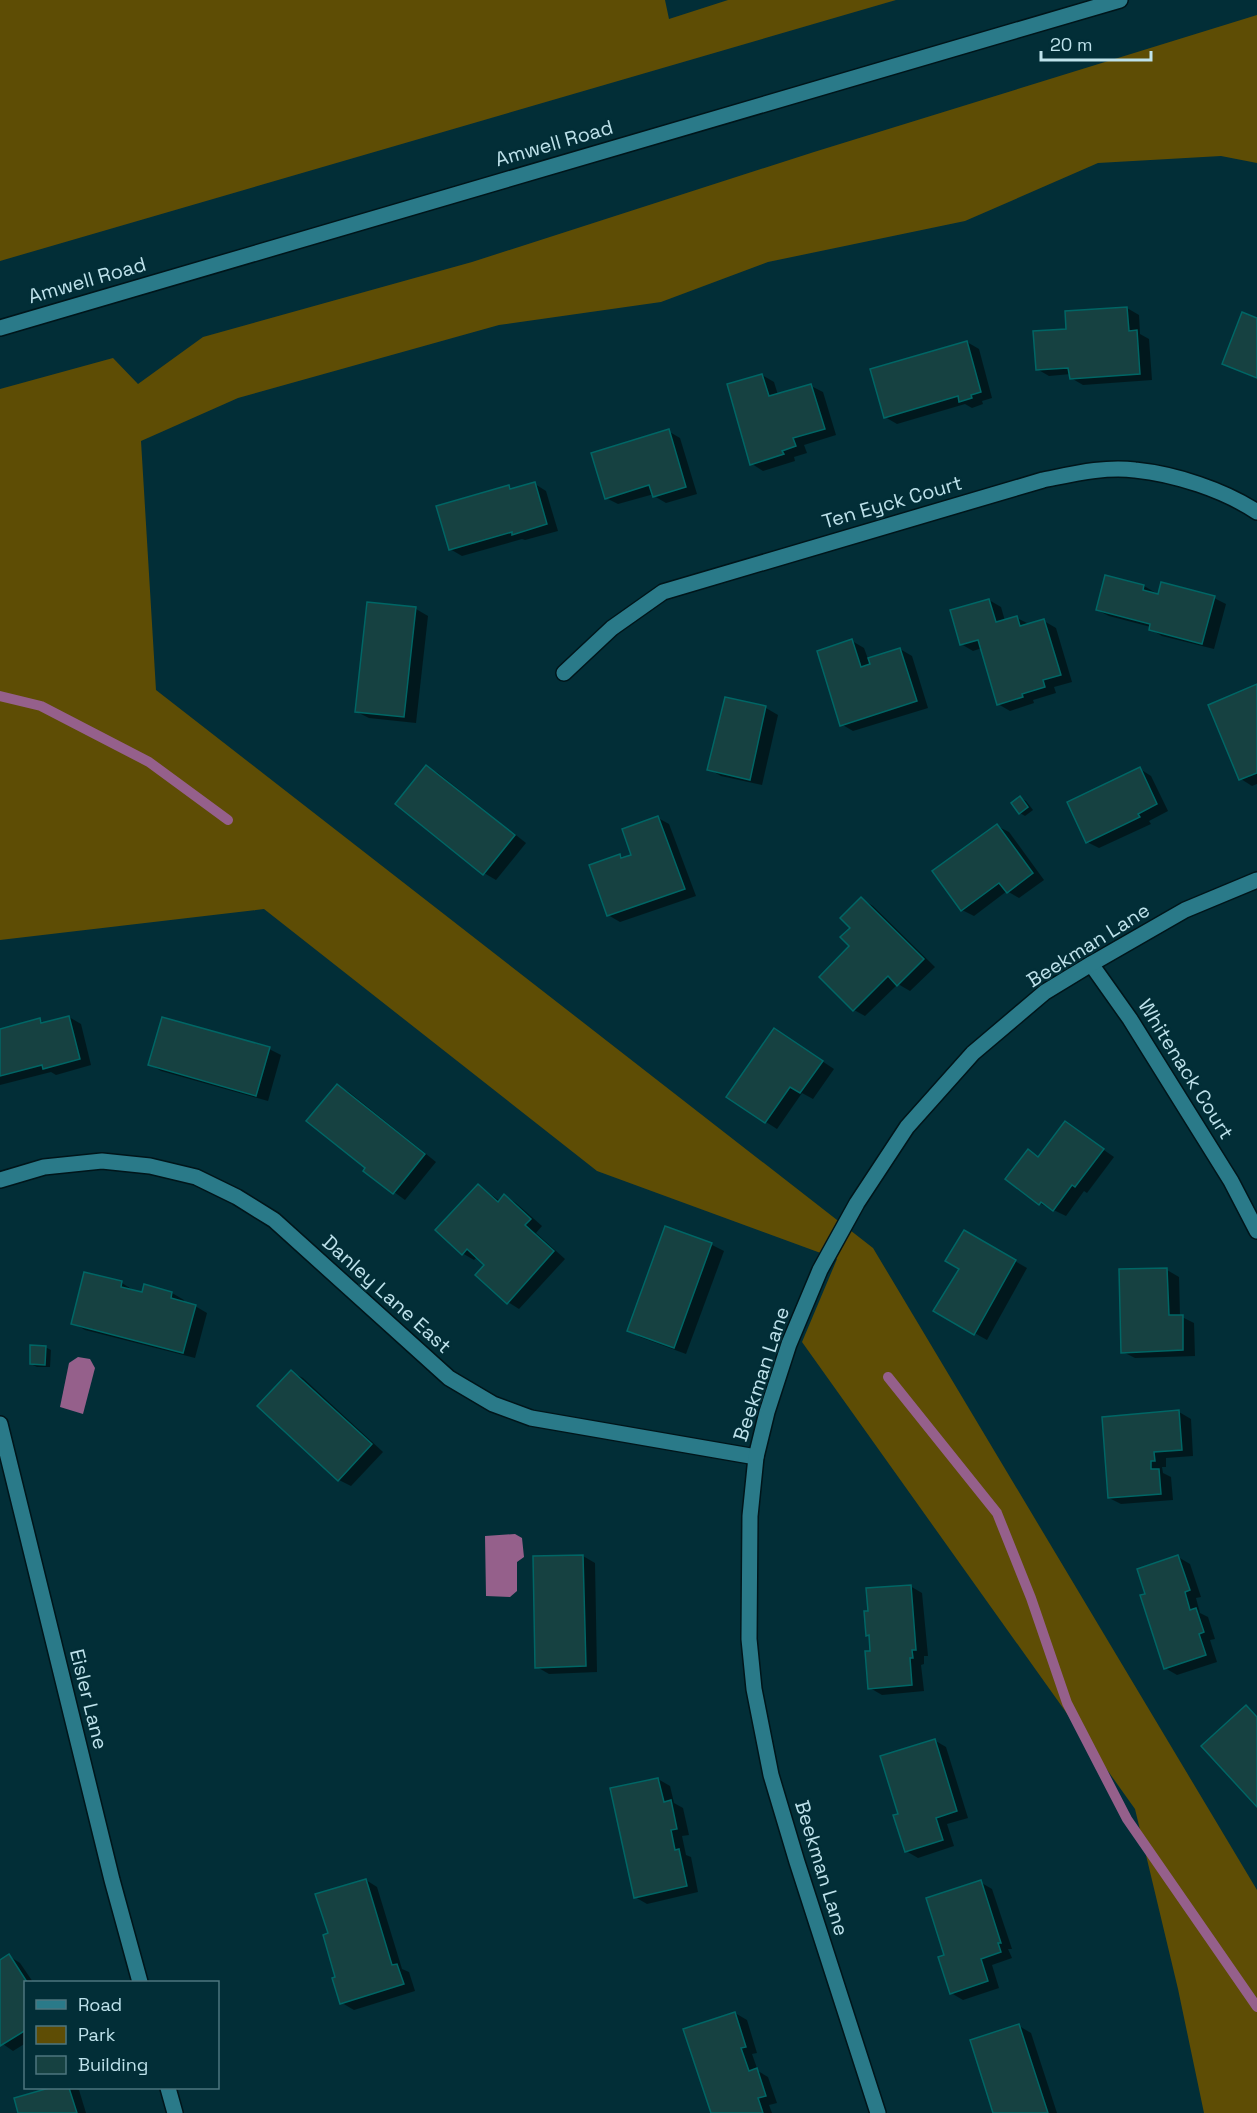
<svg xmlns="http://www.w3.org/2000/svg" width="1257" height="2113" font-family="'Space Grotesk',sans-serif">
  <rect width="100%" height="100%" fill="#022e37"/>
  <g fill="#5e4d05">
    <path d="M0 0H665L669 19 728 0H896L0 261Z"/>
    <path d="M1257 15V163L1221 156 1098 163 965 221 768 262 661 302 499 325 238 398 141 441 156 690 873 1248 1257 1890V2113H1204L1178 1989 1135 1809 802 1342 837 1259 597 1171 264 909 0 940V389L113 358 138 384 203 337 472 262 814 152Z"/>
  </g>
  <g fill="#95608b">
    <path d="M78 1357 90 1359 95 1368 83 1414 60 1407 69 1363Z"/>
    <path d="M515 1534 522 1538 524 1557 517 1562V1591L510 1597 486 1596 485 1536Z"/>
  </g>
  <g fill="#0007">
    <path d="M1127 308 1139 315 1140 334 1149 339 1152 380 1083 385 1071 378V374L1049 376 1037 369 1067 330Z"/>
    <path d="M967 342 979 349 992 398 982 401 983 404 972 408 965 404 897 424 885 417Z"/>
    <path d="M762 375 774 382 778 395 811 386 823 392 836 435 804 445 807 453 794 457 795 461 763 471 752 464Z"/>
    <path d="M668 431 680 438 697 494 666 503 654 496V494L618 504 606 498Z"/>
    <path d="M535 484 546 491 558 531 525 540 522 539 462 556 450 549 509 486 514 490Z"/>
    <path d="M1107 577 1144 586 1156 593 1155 595 1214 598 1226 604 1214 649 1162 636 1150 629 1151 627 1109 616 1097 610Z"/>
    <path d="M989 600 1001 607 1005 621 1017 618 1029 624 1044 621 1056 628 1072 682 1054 687 1056 693 1033 700 1034 703 1010 711 998 704 982 648 973 651 961 644Z"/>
    <path d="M368 604 416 609 428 616 416 723 369 718 357 712Z"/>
    <path d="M852 641 864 648 868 659 900 649 912 656 928 708 853 731 841 724Z"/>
    <path d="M1257 686V784L1252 786 1241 779Z"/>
    <path d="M726 698 766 708 778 715 762 785 721 776 709 769Z"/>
    <path d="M426 767 438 773 526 843 496 880 484 873Z"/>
    <path d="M1140 769 1151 776 1168 811 1149 821 1151 824 1099 848 1087 842Z"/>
    <path d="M1020 798 1026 801 1033 810 1025 816 1020 813Z"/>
    <path d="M658 818 669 824 696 896 620 922 608 915 620 855 625 858 632 855Z"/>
    <path d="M997 826 1009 832 1044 880 1019 898 1007 891 974 916 962 910Z"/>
    <path d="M861 899 873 906 935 967 910 991 898 984 865 1016 854 1010 851 946Z"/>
    <path d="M69 1017 81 1024 91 1065 56 1075 51 1072 0 1085V1031L40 1020 46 1024Z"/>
    <path d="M775 1030 834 1069 813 1099 802 1093 777 1129 766 1122Z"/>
    <path d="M269 1049 281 1055 268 1101 161 1071 149 1064Z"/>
    <path d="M337 1086 349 1092 436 1162 405 1200 365 1171 367 1168Z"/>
    <path d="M1065 1123 1114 1157 1087 1193 1084 1191 1066 1216 1039 1203 1028 1151 1040 1158Z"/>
    <path d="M479 1186 500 1201 505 1196 516 1203 542 1226 536 1233 565 1259 519 1309 508 1302 486 1265 477 1257 474 1260 462 1253Z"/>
    <path d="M666 1228 712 1245 724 1251 686 1354 640 1337 629 1330Z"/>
    <path d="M964 1232 1027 1268 987 1340 935 1311 961 1268Z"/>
    <path d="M1167 1270 1179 1277 1180 1316 1194 1323 1195 1356 1135 1358 1123 1352Z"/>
    <path d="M122 1283 133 1290V1292L143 1294 172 1293 184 1300 183 1303 195 1306 207 1313 195 1358 85 1330 73 1323Z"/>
    <path d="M45 1347 51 1350 50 1367H37L31 1364Z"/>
    <path d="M291 1372 303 1378 383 1452 351 1486 339 1480Z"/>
    <path d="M1179 1412 1191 1419 1193 1456 1166 1458V1467H1162L1163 1473 1171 1477 1173 1500 1121 1504 1109 1498Z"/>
    <path d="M583 1556 595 1563 597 1672 549 1674 537 1667Z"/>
    <path d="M1178 1557 1190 1564 1201 1597 1196 1598 1200 1613 1208 1617 1215 1639 1210 1640 1217 1662 1177 1675 1165 1668 1147 1595Z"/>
    <path d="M910 1586 922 1593 928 1656H924V1664L921 1665 924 1691 882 1695 870 1688 872 1652 870 1637 867 1635 870 1612Z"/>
    <path d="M934 1740 946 1747 968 1818 947 1824 954 1846 918 1858 906 1851 900 1815Z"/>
    <path d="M658 1779 670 1786 674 1803 683 1808 689 1835 682 1836 686 1855 691 1857 698 1892 647 1904 635 1897Z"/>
    <path d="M366 1880 377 1887 402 1969 409 1972 415 1991 354 2010 342 2003 329 1934Z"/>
    <path d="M980 1882 992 1889 1012 1949H1008L1012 1958 992 1965 999 1988 963 2000 951 1993 946 1956Z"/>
    <path d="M9 1956 20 1963 33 1982H26V2043L13 2051 0 2042V1962Z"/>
    <path d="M735 2013 747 2020 757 2053 752 2054 758 2071 768 2077 777 2103 769 2105 772 2113H712Z"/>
    <path d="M1019 2026 1031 2033 1057 2113H995Z"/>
    <path d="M54 2088H74L79 2090 86 2113H20L16 2099Z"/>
  </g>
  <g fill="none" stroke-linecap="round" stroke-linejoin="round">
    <g stroke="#95608b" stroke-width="10">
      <path d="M0 696 41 706 149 762 228 820"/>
      <path d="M888 1377 997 1513 1031 1598 1067 1703 1127 1819 1257 2007"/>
    </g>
  </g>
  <g fill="#164141" stroke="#006665" stroke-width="1.5">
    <path d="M1127 307 1129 331 1137 330 1140 374 1070 379 1068 368 1036 370 1033 331 1066 329 1065 311Z"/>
    <path d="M1242 312 1257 318V378L1222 364Z"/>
    <path d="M967 341 981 392 971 395 972 398 959 402 958 396 884 418 870 369Z"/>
    <path d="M762 374 769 396 811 384 825 429 793 438 796 446 782 451 784 454 750 465 727 384Z"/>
    <path d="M669 429 686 487 653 497 649 485 605 499 591 453Z"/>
    <path d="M535 482 547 524 512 535V532L449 550 436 506 509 485 510 489Z"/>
    <path d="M1105 575 1144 585 1143 590 1158 594 1161 582 1215 596 1202 644 1149 630 1150 624 1096 610Z"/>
    <path d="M989 599 996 622 1017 616 1020 626 1044 619 1061 675 1043 680 1045 687 1022 694 1023 697 997 705 978 640 960 645 950 610Z"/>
    <path d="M367 602 416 607 404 717 355 712Z"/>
    <path d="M852 639 861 667 870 664 868 658 900 648 917 701 840 726 817 651Z"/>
    <path d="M1257 684V773L1239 780 1208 705Z"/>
    <path d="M725 697 766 706 750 780 707 770Z"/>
    <path d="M426 765 515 835 483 875 395 804Z"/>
    <path d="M1140 767 1157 804 1138 814 1140 817 1086 843 1067 802Z"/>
    <path d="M1020 796 1028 807 1019 814 1011 803Z"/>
    <path d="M658 816 685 889 607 916 589 865 620 854 621 858 631 855 622 829Z"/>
    <path d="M997 824 1033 873 1007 893 999 883 961 911 932 871Z"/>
    <path d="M861 897 924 959 897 986 888 976 853 1011 819 977 849 946 840 937 850 928 840 918Z"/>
    <path d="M69 1016 80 1059 43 1069 42 1065 0 1076V1029L40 1018 41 1023Z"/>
    <path d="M162 1017 270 1047 256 1096 148 1065Z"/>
    <path d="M774 1028 823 1061 800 1093 790 1087 765 1123 726 1097Z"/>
    <path d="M337 1084 425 1154 393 1194 363 1171 365 1168 306 1121Z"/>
    <path d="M1065 1121 1104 1149 1075 1187 1072 1185 1053 1211 1041 1202 1039 1205 1005 1179 1028 1149 1038 1157Z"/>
    <path d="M478 1184 498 1202 504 1194 531 1219 525 1225 554 1251 507 1304 475 1275 484 1265 467 1249 462 1255 435 1230Z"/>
    <path d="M665 1226 712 1243 674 1348 627 1331Z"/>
    <path d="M964 1230 1016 1260 974 1335 933 1311 959 1269 945 1261Z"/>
    <path d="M1167 1268 1169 1315H1183V1350L1121 1353 1119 1269Z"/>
    <path d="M84 1272 122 1281 121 1287 142 1292 144 1284 172 1292 171 1298 196 1305 183 1353 71 1324Z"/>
    <path d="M30 1345 46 1346 45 1365 30 1364Z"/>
    <path d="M291 1370 372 1444 338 1481 257 1406Z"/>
    <path d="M1179 1410 1182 1450 1154 1452 1155 1461H1151V1469H1159L1161 1494 1108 1498 1102 1417Z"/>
    <path d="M583 1555 586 1666 535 1668 533 1556Z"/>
    <path d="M1178 1555 1190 1590 1185 1592 1190 1610 1196 1608 1204 1632 1199 1634 1206 1655 1164 1669 1140 1595 1145 1594 1137 1569Z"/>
    <path d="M911 1585 916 1650H912L913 1658H910L912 1685 868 1689 865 1651H870L869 1635 866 1636 864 1611H868L866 1588Z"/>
    <path d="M1246 1705 1257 1717V1807L1201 1746Z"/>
    <path d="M935 1739 957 1811 936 1818 943 1840 905 1852 893 1815 898 1814 880 1756Z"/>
    <path d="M658 1778 664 1802 671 1800 677 1829 671 1830 675 1850 679 1849 687 1886 634 1898 610 1788Z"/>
    <path d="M366 1879 392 1965 397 1964 404 1984 340 2004 332 1978 335 1977 323 1935 328 1933 315 1894Z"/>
    <path d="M981 1880 1001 1943H998L1001 1952 981 1959 988 1981 950 1994 938 1957 944 1955 926 1898Z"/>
    <path d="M9 1954 27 1982 26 2030 0 2046V1960Z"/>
    <path d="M735 2012 746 2047 741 2048 749 2071 757 2068 766 2096 758 2098 763 2113H711L683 2029Z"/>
    <path d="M1019 2024 1048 2113H993L970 2040Z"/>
    <path d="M49 2088H69L77 2113H18L14 2098Z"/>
  </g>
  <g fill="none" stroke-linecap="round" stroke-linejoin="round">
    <g stroke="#00151a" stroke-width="18">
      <g id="lane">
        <path d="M0 1424 112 1880 140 1982"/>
        <path d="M168 2088 175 2113"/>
      </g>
    </g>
    <g stroke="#00151a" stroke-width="18">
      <g id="street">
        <path d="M564 673 612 628 663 592 1043 480C1073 474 1105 466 1135 470 1175 474 1224 490 1257 512"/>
        <path d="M1091 964 1130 1019 1231 1181 1257 1231"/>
        <path d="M0 1180 44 1167 102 1161 150 1166 196 1177 237 1197 274 1220 449 1378 493 1404 531 1418 756 1457"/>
        <path d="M878 2113 797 1862 771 1775 754 1689 749 1639 750 1516 756 1457 767 1412 789 1344 820 1270 857 1203 907 1127 973 1053 1045 992 1091 964 1185 910 1257 880"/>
      </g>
    </g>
    <g stroke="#00151a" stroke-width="18">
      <path id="secondary" d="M0 328 1120 0"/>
    </g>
    <use href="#lane" stroke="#2a7a89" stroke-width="15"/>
    <use href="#street" stroke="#2a7a89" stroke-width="15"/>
    <use href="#secondary" stroke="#2a7a89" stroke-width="15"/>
  </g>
  <g text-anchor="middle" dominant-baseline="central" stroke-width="4.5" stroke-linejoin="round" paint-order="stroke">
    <g font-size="20" fill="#bee2eb" stroke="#022e37">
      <text transform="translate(554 143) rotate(-16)">Amwell Road</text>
      <text transform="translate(87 280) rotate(-16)">Amwell Road</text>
      <text transform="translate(892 502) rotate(-16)">Ten Eyck Court</text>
      <text transform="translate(1088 945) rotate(-32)">Beekman Lane</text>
      <text transform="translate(1186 1069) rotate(58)">Whitenack Court</text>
      <text transform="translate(387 1294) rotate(42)">Danley Lane East</text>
      <text transform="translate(761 1374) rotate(-72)">Beekman Lane</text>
      <text transform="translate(89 1699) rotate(76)">Eisler Lane</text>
      <text transform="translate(822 1868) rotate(73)">Beekman Lane</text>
    </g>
  </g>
  <rect x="24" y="1981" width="195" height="108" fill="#022e37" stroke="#4d767f" stroke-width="1.5"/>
  <rect x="36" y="2000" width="30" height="9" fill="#2a7a89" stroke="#4d767f" stroke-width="1.5"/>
  <text x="78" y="2011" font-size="18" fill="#bee2eb">Road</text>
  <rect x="36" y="2026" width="30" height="18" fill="#5e4d05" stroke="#4d767f" stroke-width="1.5"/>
  <text x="78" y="2041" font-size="18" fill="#bee2eb">Park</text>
  <rect x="36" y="2056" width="30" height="18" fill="#164141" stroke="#4d767f" stroke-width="1.5"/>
  <text x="78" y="2071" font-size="18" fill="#bee2eb">Building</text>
  <path d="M1041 51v9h110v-9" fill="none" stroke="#bee2eb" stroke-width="3"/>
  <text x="1050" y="51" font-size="18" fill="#bee2eb" stroke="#022e37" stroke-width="4.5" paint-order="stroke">20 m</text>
</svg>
